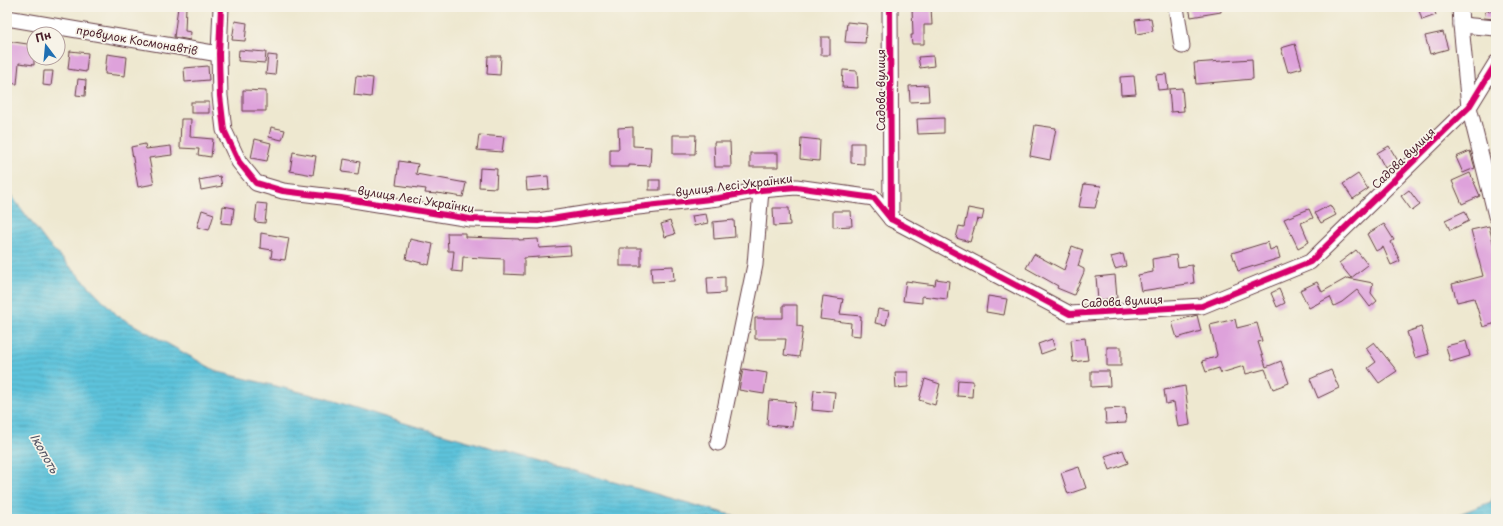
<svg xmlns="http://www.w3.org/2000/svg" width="1503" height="526" font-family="'Playpen Sans',sans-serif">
  <defs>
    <pattern id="water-rules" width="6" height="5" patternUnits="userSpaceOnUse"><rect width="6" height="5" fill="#5dc3db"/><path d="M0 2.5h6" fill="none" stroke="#52a7bc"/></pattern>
  </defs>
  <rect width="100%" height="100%" fill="#f7f3e8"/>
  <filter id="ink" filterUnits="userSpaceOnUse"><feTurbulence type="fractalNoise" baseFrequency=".025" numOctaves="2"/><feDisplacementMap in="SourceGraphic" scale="8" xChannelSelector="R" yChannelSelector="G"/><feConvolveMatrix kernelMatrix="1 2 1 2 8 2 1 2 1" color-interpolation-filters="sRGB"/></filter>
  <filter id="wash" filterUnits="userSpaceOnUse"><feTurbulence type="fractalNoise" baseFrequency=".012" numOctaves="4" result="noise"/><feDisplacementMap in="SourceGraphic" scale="16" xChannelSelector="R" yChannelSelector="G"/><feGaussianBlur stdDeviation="0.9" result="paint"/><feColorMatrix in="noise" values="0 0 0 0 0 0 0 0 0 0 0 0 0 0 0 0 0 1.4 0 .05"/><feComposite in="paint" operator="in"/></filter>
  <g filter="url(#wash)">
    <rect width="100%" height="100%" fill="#eee8d0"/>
    <g fill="url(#water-rules)" stroke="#547183">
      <path d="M7 190 47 243 118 316 218 372 321 397 404 423 745 519H7Z"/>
      <path d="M1496 491V519H1446L1491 502Z"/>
    </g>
    <g id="blocks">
      <g fill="#dea2db">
        <path d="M178 7H186L185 31 191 32 190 40 174 37Z"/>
        <path d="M912 7H931L932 25H924V44H912L911 35H913Z"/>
        <path d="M1189 7H1221V12L1191 17Z"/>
        <path d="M1418 7H1433L1436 15 1422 20Z"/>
        <path d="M1486 10 1495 12 1494 19 1484 18Z"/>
        <path d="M1151 18 1153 31 1137 34 1135 20Z"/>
        <path d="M235 21 247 23 245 41 232 40Z"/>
        <path d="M847 22 867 24 865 43 845 42Z"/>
        <path d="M1443 32 1448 49 1430 54 1425 36Z"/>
        <rect x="821" y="37" width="9" height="18"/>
        <path d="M7 41 34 45V65L19 63 17 84 7 83Z"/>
        <path d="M1295 44 1302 68 1288 72 1281 48Z"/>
        <path d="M239 50 266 52 265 63 238 61Z"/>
        <path d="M70 51 88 53 86 72 68 69Z"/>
        <path d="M107 54 127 57 125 76 105 74Z"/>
        <path d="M268 55 277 56 275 75 266 74Z"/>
        <path d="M488 56H501L500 75 487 74Z"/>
        <path d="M933 56 934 66 920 68 918 57Z"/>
        <path d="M1252 59 1253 79 1196 84 1194 63Z"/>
        <path d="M208 66 209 80 185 82 184 68Z"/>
        <path d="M843 70 857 71 858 88 842 87Z"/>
        <path d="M44 71H53L51 86 43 85Z"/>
        <path d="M1166 74 1168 89 1158 90 1156 75Z"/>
        <path d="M356 76 373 78 371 97 354 95Z"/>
        <path d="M1134 76 1136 94 1121 95 1120 77Z"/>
        <path d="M78 79 86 80 85 96 76 95Z"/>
        <path d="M928 85 929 101 910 102 909 86Z"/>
        <path d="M1182 88 1184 111 1171 112 1169 89Z"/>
        <path d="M243 90 266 91V111H243Z"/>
        <rect x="191" y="102" width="18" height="11"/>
        <path d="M944 118V133L918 134 917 119Z"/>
        <path d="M181 119H191L190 137 213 139 211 157 198 155 199 149 180 148Z"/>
        <path d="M1035 125 1056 128 1050 160 1030 156Z"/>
        <path d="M271 127 285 130 282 140 269 137Z"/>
        <path d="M633 127V146L651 147 650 166 629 165V167H610V149H619L618 128Z"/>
        <path d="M479 135 504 137 502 152 477 150Z"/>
        <path d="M673 135H696L695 154H673Z"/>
        <path d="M801 138 820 140 819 161 800 159Z"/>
        <path d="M255 139 271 143 267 161 251 158Z"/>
        <path d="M714 142H730L731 167H715Z"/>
        <path d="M851 143H864V164L851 163Z"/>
        <path d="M145 144 146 149 171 146 172 155 149 158 154 184 138 187 131 147Z"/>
        <path d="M1389 146 1398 161 1385 168 1377 153Z"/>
        <path d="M1470 151 1475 168 1463 173 1456 157Z"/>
        <path d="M293 152 316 156 313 175 290 171Z"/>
        <rect x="750" y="153" width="28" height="14"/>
        <path d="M344 159 360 162 358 174 342 172Z"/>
        <path d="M399 161 418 164 416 174 466 183 463 197 437 193V194L425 193 426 189 396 185Z"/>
        <path d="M480 168 497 169 496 188 479 187Z"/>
        <path d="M1470 173 1480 196 1462 204 1452 181Z"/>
        <path d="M1358 174 1368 189 1353 199 1343 184Z"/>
        <path d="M220 176 222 186 201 190 199 180Z"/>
        <path d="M548 176 549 189 527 191 526 178Z"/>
        <rect x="649" y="180" width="11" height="10"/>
        <path d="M1084 184 1101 186 1095 208 1079 207Z"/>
        <path d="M1409 190 1420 205 1412 211 1401 196Z"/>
        <path d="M257 203 267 204 265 223 255 222Z"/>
        <path d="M1330 205 1336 215 1321 223 1315 213Z"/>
        <path d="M223 206 234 208 232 224 221 223Z"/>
        <path d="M773 208H789L790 225 774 226Z"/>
        <path d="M968 208 984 211 982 220 977 219 970 242 956 238 959 226 964 227Z"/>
        <path d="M1309 209 1313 218 1301 223 1309 242 1298 248 1284 219Z"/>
        <path d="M202 210 214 214 209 230 197 227Z"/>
        <path d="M833 211H851L852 226 833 227Z"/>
        <path d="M1465 211 1469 221 1450 230 1445 220Z"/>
        <path d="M706 214 708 223 694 226 692 216Z"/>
        <path d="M734 220 735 237 714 239 713 222Z"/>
        <path d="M670 221 675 234 665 237 661 224Z"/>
        <path d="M1384 224 1394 240 1391 242 1400 261 1391 265 1383 247 1376 251 1367 234Z"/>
        <path d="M1489 226 1496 254V323L1483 327 1474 298 1457 302 1452 284 1483 276 1471 230Z"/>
        <path d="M261 233 289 238 285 260 271 258 272 250 260 248Z"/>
        <path d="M447 233H465V237L519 239V240L538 239 539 248 570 246 571 255 524 258V275L504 274V259L463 257 462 272 452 271 454 251H448Z"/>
        <path d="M410 239 433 244 429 265 406 259Z"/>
        <path d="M1268 242 1270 250 1277 247 1280 258 1238 271 1232 253Z"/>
        <path d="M1072 246 1083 250 1078 266 1084 269V272L1074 295 1057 288 1058 286 1026 268 1034 254 1064 270Z"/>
        <rect x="620" y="248" width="21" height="18"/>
        <path d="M1356 250 1368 265 1351 278 1339 263Z"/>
        <path d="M1123 254 1126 266 1115 269 1111 257Z"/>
        <path d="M1176 255 1178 267 1192 265 1194 283 1141 291 1138 275 1153 272 1152 259Z"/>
        <path d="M673 266 674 281 652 282 651 267Z"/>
        <path d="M1115 275 1117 298 1098 300 1096 277Z"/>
        <path d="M725 277V293L708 294 707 278Z"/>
        <path d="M1347 278 1373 283 1371 293 1377 301 1370 307 1357 290 1342 302 1334 306 1330 297 1309 308 1300 290 1317 282 1322 292Z"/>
        <path d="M936 279 949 281 947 299 922 296V303L903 301 906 281 935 285Z"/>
        <path d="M1279 289 1285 303 1277 307 1271 293Z"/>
        <path d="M823 296 843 299 840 314 861 316 860 336 850 335 851 323 820 319Z"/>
        <path d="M988 296 1007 299 1004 315 986 312Z"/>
        <path d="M783 305H797V326L803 327 799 357 784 355 786 339H755V318H783Z"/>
        <path d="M878 309 889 311 886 325 875 323Z"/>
        <path d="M1197 315 1201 331 1177 338 1172 322Z"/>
        <path d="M1235 319 1237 328 1257 323 1262 341 1258 342 1266 367 1281 361 1289 383 1273 389 1265 369 1246 374 1244 366 1221 373 1219 368 1206 372 1202 361 1216 357 1217 355 1210 325Z"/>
        <path d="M1421 327 1429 354 1415 358 1407 332Z"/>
        <path d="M1085 338 1088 360 1073 362 1071 340Z"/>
        <path d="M1052 339 1055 349 1041 354 1038 344Z"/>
        <path d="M1466 341 1470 356 1450 362 1446 346Z"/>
        <path d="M1374 342 1397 371 1379 383 1368 368 1376 362 1366 348Z"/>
        <rect x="1107" y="347" width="14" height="19"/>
        <path d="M743 369 767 373 764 394 739 390Z"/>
        <path d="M1331 370 1339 388 1318 398 1310 379Z"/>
        <path d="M1091 371H1109L1110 386 1091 387Z"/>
        <path d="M895 372H908V387L896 388Z"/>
        <path d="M925 379 940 384 935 405 919 400Z"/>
        <path d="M958 380 973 381 972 397 957 396Z"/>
        <path d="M1185 386 1190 425 1178 427 1174 402 1166 404 1164 390Z"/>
        <path d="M814 390 835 392 833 412 812 410Z"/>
        <path d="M769 400 795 402 792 427 767 425Z"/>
        <path d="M1125 408 1126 423 1106 424 1105 409Z"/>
        <path d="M1123 450 1128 463 1110 470 1105 456Z"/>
        <path d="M1079 467 1086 488 1068 494 1061 473Z"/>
      </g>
    </g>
  </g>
  <g filter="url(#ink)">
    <use href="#blocks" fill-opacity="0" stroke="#633d44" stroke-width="1"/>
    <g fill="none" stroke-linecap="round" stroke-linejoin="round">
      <g stroke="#633d44" stroke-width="17">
        <g id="minor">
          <path d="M221 7 219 54 220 96 224 130 239 162 256 183 283 191 341 198 470 219 538 221 602 211 719 198 761 190 796 187 874 198 891 219"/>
          <path d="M890 7 891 219 1070 314 1202 306 1310 262 1469 107 1496 63"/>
          <path d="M1176 7 1182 46"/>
          <path d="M1460 7 1461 25 1469 107 1496 216"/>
          <path d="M7 18 219 54"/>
          <path d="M1461 25 1496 28"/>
          <path d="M718 443 755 265 761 190"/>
        </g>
      </g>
      <use href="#minor" stroke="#fff" stroke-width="15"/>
      <g stroke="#f7f3e8" stroke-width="8">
        <g id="cycleway">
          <path d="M221 7 219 54 220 96 224 130 239 162 256 183 283 191 341 198 470 219 538 221 602 211 719 198 761 190 796 187 874 198 891 219"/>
          <path d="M890 7 891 219 1070 314 1202 306 1310 262 1469 107 1496 63"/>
        </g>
      </g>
      <use href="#cycleway" stroke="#d6006c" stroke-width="6"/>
    </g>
  </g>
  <g text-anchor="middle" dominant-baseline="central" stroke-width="3.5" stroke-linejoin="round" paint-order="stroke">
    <g font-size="11" fill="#4a1f2b" stroke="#f7f3e8">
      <text transform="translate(137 40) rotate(10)">провулок Космонавтів</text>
      <text transform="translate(880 90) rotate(-90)">Садова вулиця</text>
      <text transform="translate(1403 158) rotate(-44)">Садова вулиця</text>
      <text transform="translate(734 185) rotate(-7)">вулиця Лесі Українки</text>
      <text transform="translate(416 199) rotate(9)">вулиця Лесі Українки</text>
      <text transform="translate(1122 301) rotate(-3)">Садова вулиця</text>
    </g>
    <g font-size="12" font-style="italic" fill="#505060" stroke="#f7f3e8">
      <text transform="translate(45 453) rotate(60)">Ікопоть</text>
    </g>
  </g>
  <rect width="1503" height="526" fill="none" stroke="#f7f3e8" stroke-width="24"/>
  <g transform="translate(46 46) rotate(344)"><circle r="19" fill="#f7f3e8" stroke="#b29e9c"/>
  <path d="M0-3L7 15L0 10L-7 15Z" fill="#1f6fb2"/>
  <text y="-6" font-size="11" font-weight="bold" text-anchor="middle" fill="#4a1f2b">Пн</text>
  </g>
</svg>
